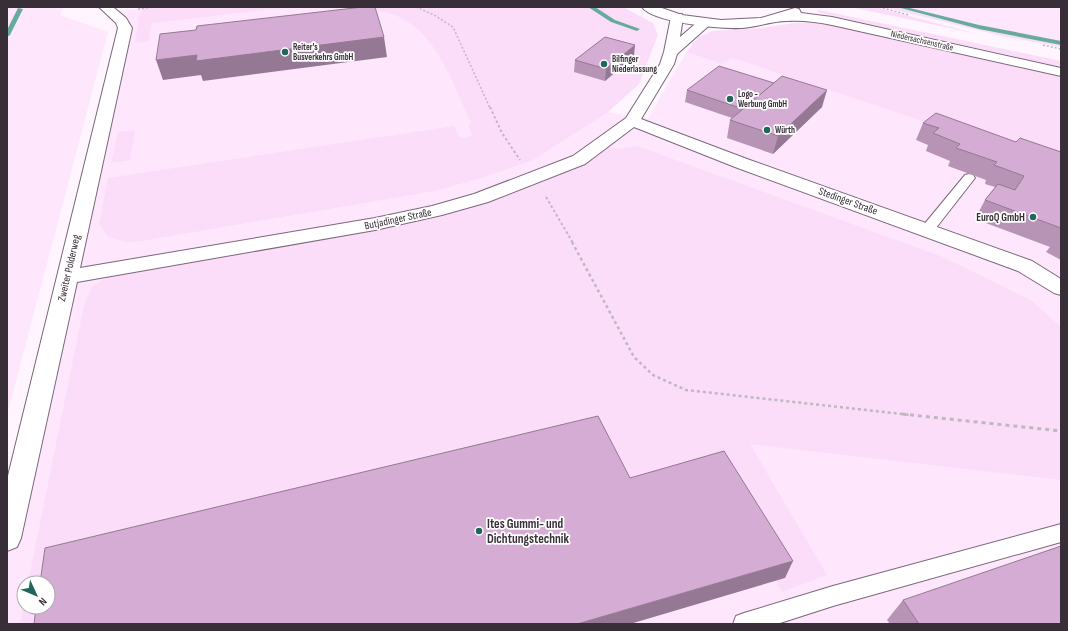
<svg xmlns="http://www.w3.org/2000/svg" width="1068" height="631" font-family="'Sofia Sans Condensed',sans-serif">
  <rect width="100%" height="100%" fill="#fef5fe"/>
  <g fill="#fee6fd" fill-rule="evenodd">
    <path d="M7 7H64L60 15 108 32 7 415Z"/>
    <path d="M154 7H416L592 121 608 112 648 119 666 87 687 52 722 64 732 58 1061 167V624H7V538L125 28 110 11ZM24 583H48V607H24Z"/>
    <path d="M904 7H1061V43L925 13Z"/>
  </g>
  <g fill="#fbddf9">
    <path d="M141 7H290L152 23 149 41 135 43Z"/>
    <path d="M365 7H623L653 23 658 35 639 84 608 112 533 160 484 177 435 191 141 241 128 242 109 238 99 224 108 178 454 126 460 138 472 136 468 124 471 123C456 91 441 45 411 24 399 14 380 11 365 7Z"/>
    <path d="M856 7H875L978 34 855 8Z"/>
    <path d="M884 7H898L980 28 1061 44V47L1002 36Z"/>
    <path d="M819 10 1061 61V67L816 12Z"/>
    <path d="M795 23H817L836 26 1061 77V167L732 58 722 64 687 52 698 37 713 31 761 28Z"/>
    <path d="M135 130 130 160 111 163 118 132Z"/>
    <path d="M637 146 943 257 1032 301 1061 327V480L750 444 827 575 782 592 776 581 54 624H20L24 603V607H48V583H28L84 305 92 287 112 274 139 268 436 218 506 195 544 180 608 147 616 149Z"/>
  </g>
  <g fill="none" stroke-linecap="round" stroke-linejoin="round">
    <g fill="#67ab9d" fill-rule="evenodd">
      <path d="M588 7H595L615 20 640 29 637 31 611 22Z"/>
      <path d="M897 7H906L979 25 1061 41V45L979 29Z"/>
      <path d="M18 8 23 9 10 35 7 37V30Z"/>
    </g>
    <g stroke="#7b677a" stroke-width="2">
      <g id="lane">
        <path d="M969 174 973 175 975 178 932 233H922L920 230 922 227 965 175Z"/>
        <path d="M1061 524V542L833 606 777 624H733L736 616 744 613 833 586Z"/>
      </g>
    </g>
    <g stroke="#7b677a" stroke-width="2">
      <path id="street" d="M99 7H113L126 18 132 28 80 268 375 218 432 206 474 194 573 156 626 118 660 64 664 52 671 17 672 14H682L683 17 680 37 701 19H711L713 22 677 54 674 64 641 119 747 159 1032 261 1061 279V295L1054 293 1018 271 735 167 634 127 585 164 488 202 442 215 375 230 77 282 21 538 17 547 7 551V480L118 28 116 23Z"/>
    </g>
    <g stroke="#7b677a" stroke-width="2">
      <path id="secondary" d="M642 7H659L682 15 721 20 761 18 795 8 799 9 801 13 832 17 1061 68V76L832 25C817 22 802 20 787 21 772 21 757 27 741 28 722 29 653 23 642 7Z"/>
    </g>
    <g stroke="#c0b7c0" stroke-width="1.5" stroke-dasharray="2 2" stroke-linecap="butt">
      <path d="M416 7 434 15 453 27 490 108"/>
      <path d="M879 7 909 15"/>
      <path d="M138 9 154 7"/>
      <path d="M1043 45 1061 49"/>
    </g>
    <g stroke="#c0b7c0" stroke-width="2" stroke-dasharray="2.5 2.5" stroke-linecap="butt">
      <path d="M490 107 502 133 520 160"/>
      <path d="M546 197 573 243"/>
    </g>
    <path stroke="#c0b7c0" stroke-width="2.5" stroke-dasharray="3 3" stroke-linecap="butt" d="M572 242 634 357 653 375 686 390 911 415"/>
    <path stroke="#c0b7c0" stroke-width="3" stroke-dasharray="4 4" stroke-linecap="butt" d="M902 414 1061 431"/>
    <use href="#lane" fill="#fff" fill-rule="evenodd"/>
    <use href="#street" fill="#fff" fill-rule="evenodd"/>
    <use href="#secondary" fill="#fff" fill-rule="evenodd"/>
  </g>
  <g fill="#b794b6">
    <path d="M634 56 605 81 574 72 575 60Z"/>
    <path d="M687 90 822 107 773 154 727 138 730 120 732 118 685 102Z"/>
    <path d="M923 123 1016 142 1061 152V260L1046 252 1050 247 975 219 985 200 995 187 985 184 986 180 948 166 950 161 926 151 928 145 916 140Z"/>
    <path d="M903 600 1061 624H890L887 620Z"/>
  </g>
  <g fill="#957894">
    <path d="M384 37 387 57 203 81 201 75 163 80 156 60 197 55Z"/>
    <path d="M635 45 634 56 605 81 606 69Z"/>
    <path d="M827 90 822 107 773 154 778 136Z"/>
    <path d="M793 561 785 578 630 624H577Z"/>
  </g>
  <g fill="#d5acd4" stroke="#957894">
    <path d="M363 7H375L384 37 196 61 197 55 156 60 160 34 196 30 197 26Z"/>
    <path d="M605 37 635 45 606 69 575 60Z"/>
    <path d="M719 66 774 83 743 109 687 90Z"/>
    <path d="M782 76 827 90 778 136 730 120Z"/>
    <path d="M936 113 1016 142 1020 138 1061 152V228L985 200 998 184 1015 190 1024 176 994 165 997 162 956 148 960 144 933 133 939 128 923 123Z"/>
    <path d="M598 416 630 478 724 451 793 561 577 624H34L36 607H48V583H40L45 548Z"/>
    <path d="M1061 546V624H919L903 600Z"/>
  </g>
  <g fill="#20665b" stroke="#fff" stroke-width="1.5">
    <circle cx="285" cy="52" r="4"/>
    <circle cx="604" cy="64" r="4"/>
    <circle cx="730" cy="99" r="4"/>
    <circle cx="767" cy="130" r="4"/>
    <circle cx="1033" cy="217" r="4"/>
    <circle cx="479" cy="531" r="4"/>
  </g>
  <g text-anchor="middle" dominant-baseline="central" stroke-width="3.5" stroke-linejoin="round" paint-order="stroke">
    <g font-size="9" fill="#372e37" stroke="#fff">
      <text transform="translate(922 41) rotate(13)">Niedersachsenstraße</text>
    </g>
    <g font-size="9" font-weight="bold" fill="#372e37" stroke="#fff" text-anchor="start">
      <text x="293" y="47">Reiter's<tspan x="293" dy="10">Busverkehrs GmbH</tspan></text>
      <text x="612" y="59">Bilfinger<tspan x="612" dy="10">Niederlassung</tspan></text>
      <text x="738" y="94">Logo -<tspan x="738" dy="10">Werbung GmbH</tspan></text>
      <text x="775" y="130">Würth</text>
    </g>
    <g font-size="11" fill="#372e37" stroke="#fff">
      <text transform="translate(848 201) rotate(20)">Stedinger Straße</text>
      <text transform="translate(398 219) rotate(-12)">Butjadinger Straße</text>
      <text transform="translate(69 268) rotate(-77)">Zweiter Polderweg</text>
    </g>
    <g font-size="11" font-weight="bold" fill="#372e37" stroke="#fff" text-anchor="end">
      <text x="1025" y="217">EuroQ GmbH</text>
    </g>
    <g font-size="13" font-weight="bold" fill="#372e37" stroke="#fff" text-anchor="start">
      <text x="487" y="524">Ites Gummi- und<tspan x="487" dy="15">Dichtungstechnik</tspan></text>
    </g>
  </g>
  <rect width="1068" height="631" fill="none" stroke="#372e37" stroke-width="16"/>
  <g transform="translate(36 595) rotate(134)"><circle r="19" fill="#ffffff" stroke="#afabaf"/>
  <path d="M0-3L7 15L0 10L-7 15Z" fill="#20665b"/>
  <text y="-6" font-size="11" font-weight="bold" text-anchor="middle" fill="#372e37">N</text>
  </g>
</svg>
